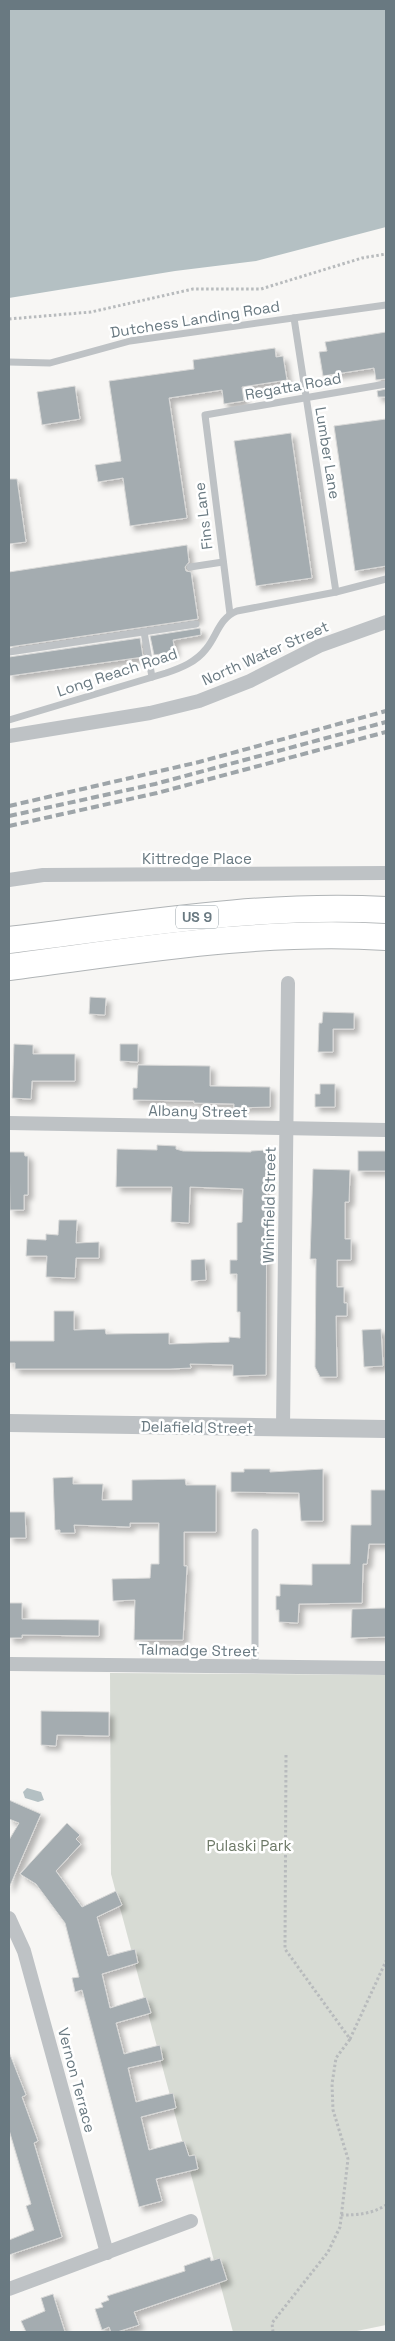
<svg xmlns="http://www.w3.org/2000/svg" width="395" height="2341" font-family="'Space Grotesk',sans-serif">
  <defs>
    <filter id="shadow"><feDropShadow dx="4.5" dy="4.5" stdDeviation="2.5" flood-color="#0004"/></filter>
  </defs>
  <rect width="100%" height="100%" fill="#f7f6f4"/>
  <path fill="#d7dbd4" d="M110 1673 386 1675V2325L352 2332H233L111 1874Z"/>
  <g fill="#b4c0c3">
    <path d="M9 9H386V227L256 261 175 271 9 298Z"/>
    <path d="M27 1788 41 1792 44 1800 38 1802 25 1798 23 1792Z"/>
  </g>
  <g fill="#a4acb0" stroke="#d8d8d7" filter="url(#shadow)">
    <path d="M386 332V379L376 380 374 368 323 376 319 352 327 351 325 342Z"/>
    <path d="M275 348 276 357 283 356 287 380 242 387 244 401 224 404 222 390 169 398 187 518 130 526 123 478 98 482 95 465 121 461 109 381 194 369 193 360Z"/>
    <path d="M75 386 80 419 42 425 37 392Z"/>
    <path d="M386 389V397H378L377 391Z"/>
    <path d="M386 419V566L355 571 334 426Z"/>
    <path d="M291 433 312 578 256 586 234 441Z"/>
    <path d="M9 479H17L26 542 9 544Z"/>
    <path d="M187 545 189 562 185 567 186 571 191 572 198 619 9 647V572Z"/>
    <path d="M200 628 201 635 173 640 175 652 154 655 150 636Z"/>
    <path d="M140 638 143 657 9 676V657Z"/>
    <path d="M90 997 106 998 105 1015 89 1014Z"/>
    <path d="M323 1012 354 1013V1029H333V1052H318L319 1023H322Z"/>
    <path d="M14 1044 33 1045V1054H75V1081H32L31 1099 12 1098Z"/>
    <path d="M120 1044H138V1062L120 1061Z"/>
    <path d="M138 1065 210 1066V1086L270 1087V1107L234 1108V1104L194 1103V1101L133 1100V1088H137Z"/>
    <path d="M320 1084H335V1107H315V1094H320Z"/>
    <path d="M157 1145 176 1146V1149L183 1151 251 1152V1151L267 1150 266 1375 233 1376V1365L190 1364 191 1368 170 1369H15V1363H9V1341H54V1311H74V1330L105 1329 106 1334 169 1333V1344L229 1342V1337L240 1338V1312H237V1274H230V1260H237V1223L242 1222 243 1189 190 1187 189 1223 171 1222 172 1187H116L117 1149 157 1150Z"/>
    <rect x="358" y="1151" width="28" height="20"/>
    <path d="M9 1152H24L25 1156H28V1195H24V1210H10Z"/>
    <path d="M313 1169 350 1170 349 1202H345V1239H351V1260H337V1287H344V1303H347V1316H336L337 1377H320L315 1367 316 1259H310Z"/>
    <path d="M59 1220H77L76 1243 99 1242V1258H76L75 1278 46 1277 47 1256H26L27 1239 46 1240V1234L58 1235Z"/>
    <path d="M205 1259 206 1280 191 1281V1260Z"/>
    <path d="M381 1329 383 1366 364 1367 362 1330Z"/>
    <path d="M244 1469H270V1472L323 1469V1521H301L299 1493 231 1492V1472H244Z"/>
    <path d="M73 1477V1484H103L102 1500H132V1480L185 1479 186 1485H216V1532H184V1566H187L183 1640H134L135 1600 113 1601 112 1579 150 1578 151 1564H159V1523H130V1527L74 1525 75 1533H60V1530H55L53 1478Z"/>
    <path d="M371 1490H386V1544H369L367 1564H363L362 1603 299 1604 298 1623 279 1622V1610H276V1596H280V1584L312 1585V1564H350L351 1525H371Z"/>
    <path d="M9 1512H25L26 1538H9Z"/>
    <path d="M9 1603H22V1619L99 1620V1636L22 1635V1638H9Z"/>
    <path d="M386 1608V1637L351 1638 352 1609Z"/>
    <path d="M41 1711 109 1712V1736L57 1735 56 1746 41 1745Z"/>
    <path d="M9 1800 41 1814 9 1888V1840L19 1823 9 1819Z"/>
    <path d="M67 1823 80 1835 76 1839 81 1844 56 1871 82 1907 116 1891 122 1905 97 1917 108 1956 135 1949 138 1963 102 1974 110 2008 146 1997 151 2013 116 2023 124 2054 160 2045 163 2060 128 2068 136 2102 173 2093 176 2108 141 2117 149 2150 184 2141 189 2156 195 2155 198 2169 156 2179 162 2201 139 2207 82 1990 75 1992 72 1978 79 1977 65 1923 36 1884 20 1874Z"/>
    <path d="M9 2052 26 2095 22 2097 38 2141 34 2143 62 2237 9 2255V2240L34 2230 26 2206 31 2204 9 2130Z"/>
    <path d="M210 2257 211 2261 220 2258 227 2280 134 2312 139 2325 117 2332H111L109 2327 102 2330 95 2309 103 2307 101 2303 109 2300 107 2296 185 2271 184 2266Z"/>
    <path d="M53 2294 65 2332H26L21 2321 45 2311 41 2298Z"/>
  </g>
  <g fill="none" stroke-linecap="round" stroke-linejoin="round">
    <g stroke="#b0b4b6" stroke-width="28">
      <g id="motorway">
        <path d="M9 940C134 925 260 903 386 910"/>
        <path d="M9 967C134 951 260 929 386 937"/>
      </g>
    </g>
    <g stroke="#b8bbbd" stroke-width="3" stroke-dasharray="2.5 2.5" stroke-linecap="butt">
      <path d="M9 319 91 312 193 289H261L362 258 386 254"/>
      <path d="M286 1755 285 1949 350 2039 386 1961"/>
      <path d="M341 2215C358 2215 372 2214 386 2205"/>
      <path d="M273 2332 272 2323 328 2252 340 2227 348 2159 333 2110 332 2084 336 2058 350 2039"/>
    </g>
    <g stroke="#bec2c5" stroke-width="7">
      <path d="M294 318 336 592"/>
      <path d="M9 362 50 363 130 341 386 305"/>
      <path d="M190 567 223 562"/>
      <path d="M230 614 205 415 386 384"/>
      <path d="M144 632 152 677"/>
      <path d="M9 652 196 624"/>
      <path d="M9 720 166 673C181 668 196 662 206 649 217 636 219 618 237 611L336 592 386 579"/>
      <path d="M255 1667V1532"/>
    </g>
    <g stroke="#bec2c5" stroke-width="14">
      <path d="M9 736 150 713 199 701 250 681 319 646 386 622"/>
      <path d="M9 880 43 875 386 873"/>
      <path d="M9 1123 386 1130"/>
      <path d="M283 1428 288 983"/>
      <path d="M9 1664 386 1668"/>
      <path d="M9 1918 24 1951 107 2253"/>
      <path d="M9 2289 191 2221"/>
    </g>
    <path stroke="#bec2c5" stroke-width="18" d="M9 1423 386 1429"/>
    <use href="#motorway" stroke="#fff" stroke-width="26"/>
    <g stroke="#9ea5a9" stroke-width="4" stroke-dasharray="8 4" stroke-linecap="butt">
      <path d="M9 806 199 762 386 711"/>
      <path d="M9 816 155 784 386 722"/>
      <path d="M9 826 157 793 386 732"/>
    </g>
  </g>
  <g text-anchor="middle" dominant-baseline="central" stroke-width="5" stroke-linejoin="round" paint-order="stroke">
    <rect fill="#fff" stroke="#96a1a7" stroke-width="1" x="176" y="905.5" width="42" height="23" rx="4"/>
    <g font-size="14" font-weight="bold" fill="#697981">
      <text x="197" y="917">US 9</text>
    </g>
    <g font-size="15" fill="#697981" stroke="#fff">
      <text transform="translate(195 319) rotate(-9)">Dutchess Landing Road</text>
      <text transform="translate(293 386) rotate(-10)">Regatta Road</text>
      <text transform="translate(328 453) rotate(81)">Lumber Lane</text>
      <text transform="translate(203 516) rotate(-97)">Fins Lane</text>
      <text transform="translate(265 653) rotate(-24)">North Water Street</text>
      <text transform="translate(117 672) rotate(-18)">Long Reach Road</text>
      <text x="197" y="858">Kittredge Place</text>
      <text transform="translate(198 1111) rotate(1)">Albany Street</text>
      <text transform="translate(269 1205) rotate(-89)">Whinfield Street</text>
      <text transform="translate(197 1427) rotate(1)">Delafield Street</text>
      <text transform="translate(198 1650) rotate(1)">Talmadge Street</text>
      <text transform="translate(77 2080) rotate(75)">Vernon Terrace</text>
    </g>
    <g font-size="15" fill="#6d7967" stroke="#fff">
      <text x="249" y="1845">Pulaski Park</text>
    </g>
  </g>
  <rect width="395" height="2341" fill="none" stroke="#697981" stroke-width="20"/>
</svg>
